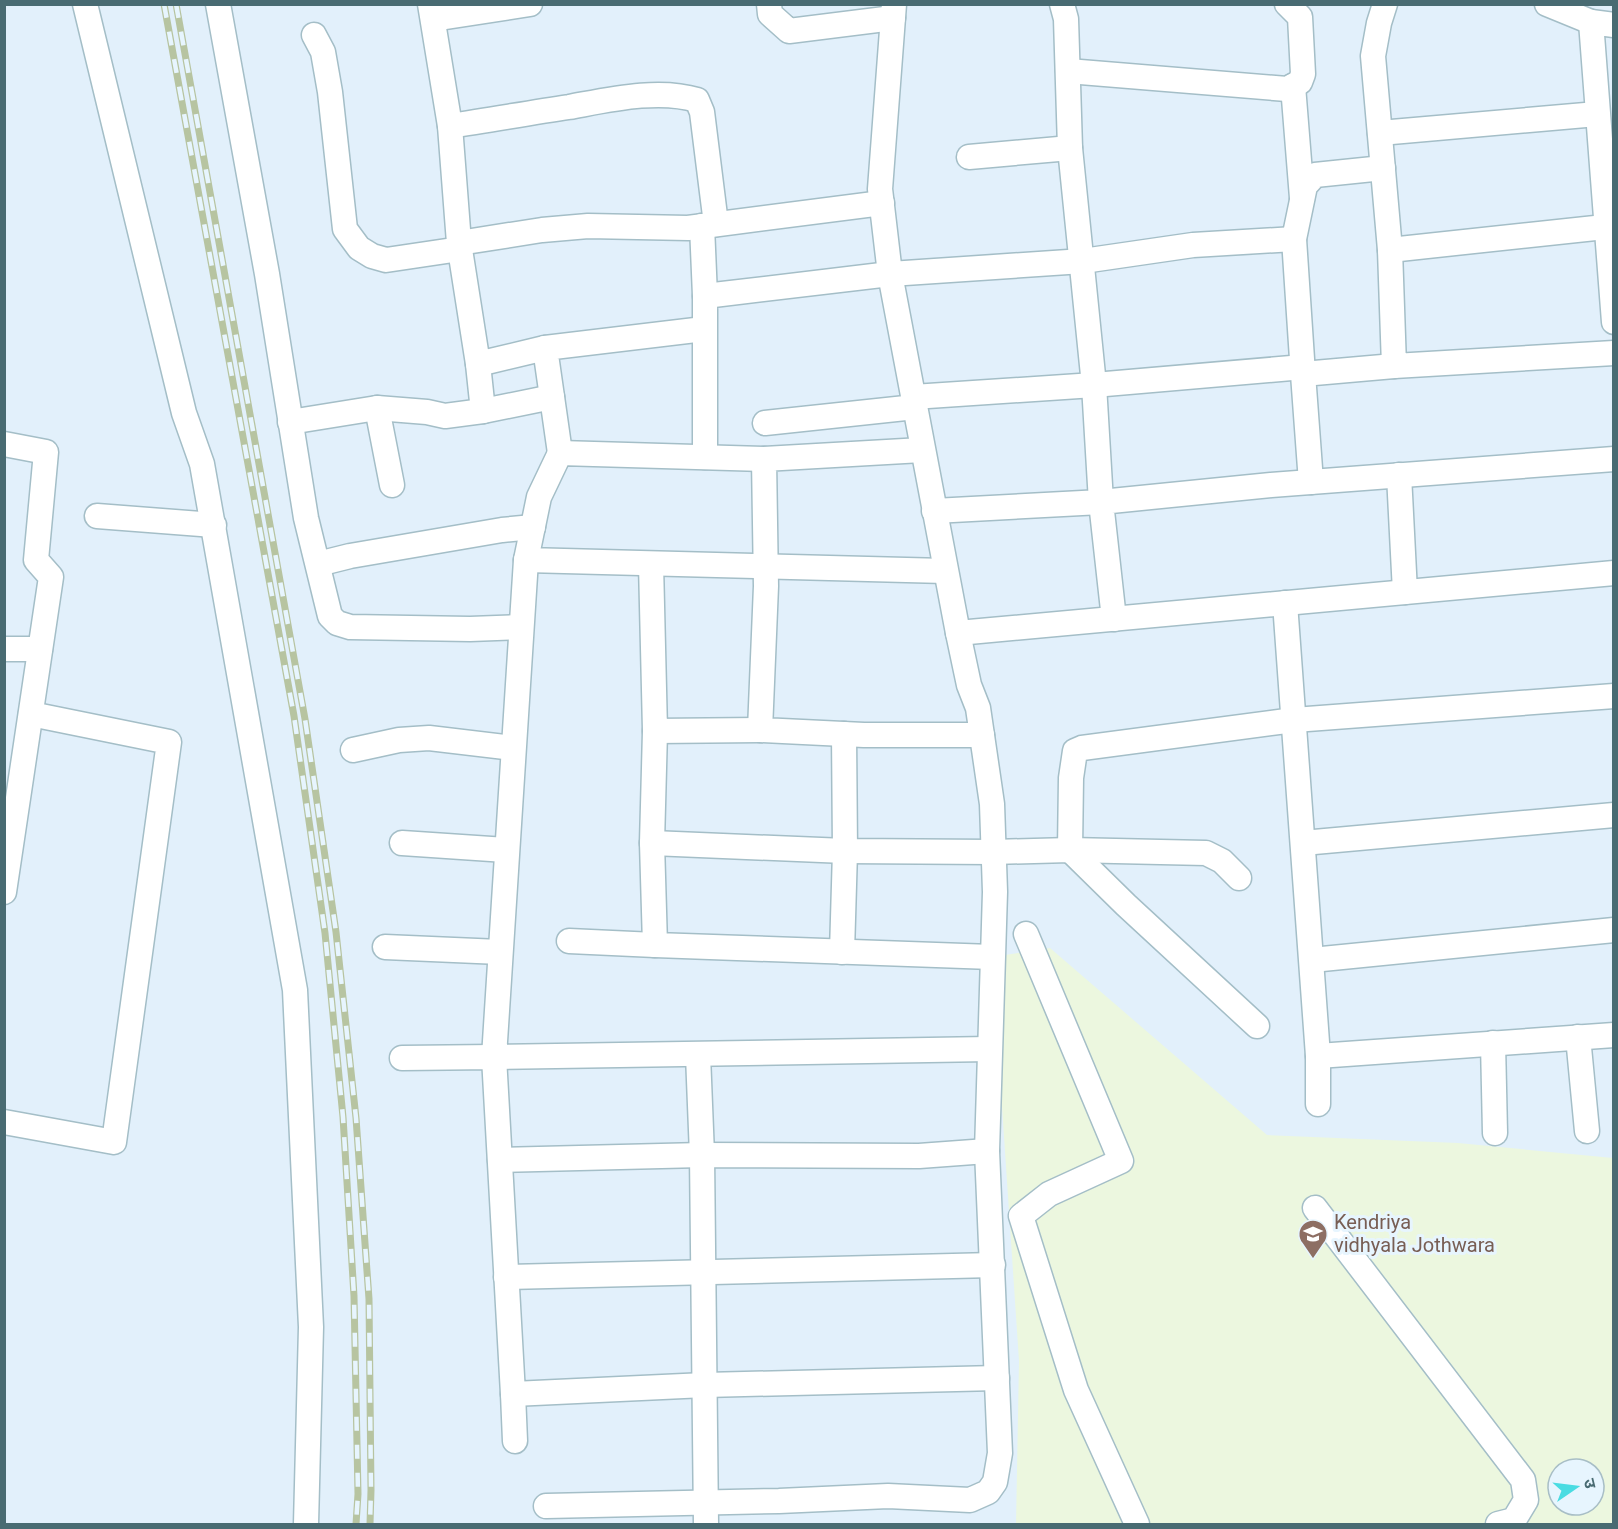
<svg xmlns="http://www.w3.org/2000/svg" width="1618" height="1529" font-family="Roboto,'Noto Sans Devanagari',sans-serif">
  <rect width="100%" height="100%" fill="#e2f0fb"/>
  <path fill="#ecf7df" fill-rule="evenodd" d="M1050 948 1267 1135 1458 1143 1613 1158V1524H1016L1019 1361 992 957ZM1558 1469H1594V1505H1558Z"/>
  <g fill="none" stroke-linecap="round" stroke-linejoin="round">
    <g stroke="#a4bec7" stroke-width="27">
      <g id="minor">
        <path d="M85 4 184 413 202 464 295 990 311 1327 306 1524"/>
        <path d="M218 4 267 274 306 518 330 616 337 623 350 627 470 629 521 627"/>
        <path d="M430 4 450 126 459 243 478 364 545 348"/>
        <path d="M769 4 770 14 789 31 893 18"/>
        <path d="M1385 4 1379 23 1373 56 1390 250 1614 226"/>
        <path d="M1547 4 1591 22"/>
        <path d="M433 19 530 4"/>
        <path d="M1614 25 1591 22 1614 322"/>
        <path d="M314 35 323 52 330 92 345 229 359 248 372 256 386 260 460 249"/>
        <path d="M1068 71 1287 89 1300 82 1303 74 1300 17 1287 4"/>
        <path d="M1293 86 1302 198"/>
        <path d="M450 126C490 120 529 113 569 107 608 100 658 88 697 100L702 112 716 224"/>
        <path d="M1380 133 1597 114"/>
        <path d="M969 157 1070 148"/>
        <path d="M702 226 705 296"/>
        <path d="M459 243 542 230 588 226 688 228 882 203"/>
        <path d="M1390 250 1394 366 1614 353"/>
        <path d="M478 364 483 411"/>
        <path d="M1303 374 1294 239 1305 186 1315 175 1383 168"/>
        <path d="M913 397 1094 385 1303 367"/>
        <path d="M377 408 392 485"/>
        <path d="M290 422 377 408 427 412 445 416 483 411 552 397"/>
        <path d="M765 423 915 407"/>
        <path d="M4 444 46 452 36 560 51 577 4 892"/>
        <path d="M922 450 764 459 766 586 760 730 864 735H982"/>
        <path d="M560 453 545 348 704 329"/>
        <path d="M705 457V296L890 274 1083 261 1193 245 1294 239"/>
        <path d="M764 459 560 453 539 497 526 560 945 571"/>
        <path d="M1399 475 1405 592"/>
        <path d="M1311 482 1303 374 1394 366"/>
        <path d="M934 511 1101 502 1094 385 1070 148 1066 19 1062 4"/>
        <path d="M97 516 214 525"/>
        <path d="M526 560 494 1057 989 1049"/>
        <path d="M318 564 350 556 502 530 533 527"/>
        <path d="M651 564 655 731 760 730"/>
        <path d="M1285 603 1318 1056V1104"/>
        <path d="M1114 619 1101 502 1271 485 1614 459"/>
        <path d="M958 633 1614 573"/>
        <path d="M4 649H40"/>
        <path d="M655 731 652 843 655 945 992 957"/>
        <path d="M353 750 399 740 429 738 513 748"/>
        <path d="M402 843 506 850"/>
        <path d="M652 843 845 851 993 852 1070 850 1206 853 1222 861 1239 878"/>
        <path d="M1303 843 1614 815"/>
        <path d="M1026 934 1121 1161 1049 1194 1021 1216 1076 1390 1137 1524"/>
        <path d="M569 941 655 945"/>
        <path d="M385 947 500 952"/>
        <path d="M842 952 845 851 844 734"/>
        <path d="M1312 960 1614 930"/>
        <path d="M1257 1026 1126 905 1070 850 1071 778 1075 751 1082 748 1294 720 1614 696"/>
        <path d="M1578 1037 1587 1131"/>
        <path d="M1493 1043 1495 1133"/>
        <path d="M698 1055 702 1155 706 1524"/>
        <path d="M1318 1056 1614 1035"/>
        <path d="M402 1058 494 1057 513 1394 705 1385 997 1378"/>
        <path d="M4 1122 114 1142 169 742 31 714"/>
        <path d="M500 1160 702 1155 919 1156 987 1151"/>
        <path d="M1315 1208 1523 1480 1526 1500 1514 1520 1498 1524"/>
        <path d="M506 1277 993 1265"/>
        <path d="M513 1394 515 1441"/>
        <path d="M546 1506 779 1501 888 1496 970 1500 988 1492 995 1482 1000 1453 987 1151 995 892 992 804 978 708 969 685 958 633 890 274 880 189 894 4"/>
      </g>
    </g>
    <use href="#minor" stroke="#fff" stroke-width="24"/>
    <g stroke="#b7c4a1" stroke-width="7">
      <g id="rail">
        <path d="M164 4 294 716 325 933 343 1117 354 1296 358 1494 356 1524"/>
        <path d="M176 4 305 719 336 932 356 1118 369 1299 371 1490 370 1524"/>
      </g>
    </g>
    <use href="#rail" stroke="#e7f5fe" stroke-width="4.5" stroke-dasharray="14" stroke-linecap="butt"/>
  </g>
  <defs>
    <g id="school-pin" transform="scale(1.5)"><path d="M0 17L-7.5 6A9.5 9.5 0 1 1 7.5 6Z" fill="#8d6e63" stroke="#e7f5fe"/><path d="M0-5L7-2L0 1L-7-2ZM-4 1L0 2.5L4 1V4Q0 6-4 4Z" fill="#fff"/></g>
  </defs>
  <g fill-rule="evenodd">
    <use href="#school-pin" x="1313" y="1234"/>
  </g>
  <g text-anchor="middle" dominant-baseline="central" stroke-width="6" stroke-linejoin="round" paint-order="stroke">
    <g font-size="20" fill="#785e54" stroke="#e7f5fe" text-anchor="start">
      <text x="1334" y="1222">Kendriya<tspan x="1334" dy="23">vidhyala Jothwara</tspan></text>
    </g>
  </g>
  <rect width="1618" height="1529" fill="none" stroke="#496b72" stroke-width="12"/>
  <g transform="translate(1576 1487) rotate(76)"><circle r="28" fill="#e7f5fe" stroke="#a8bec6" stroke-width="1.5"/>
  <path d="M0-4.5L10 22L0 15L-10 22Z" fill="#4adce2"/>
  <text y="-9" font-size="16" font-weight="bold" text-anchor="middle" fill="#496b72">उ</text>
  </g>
</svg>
